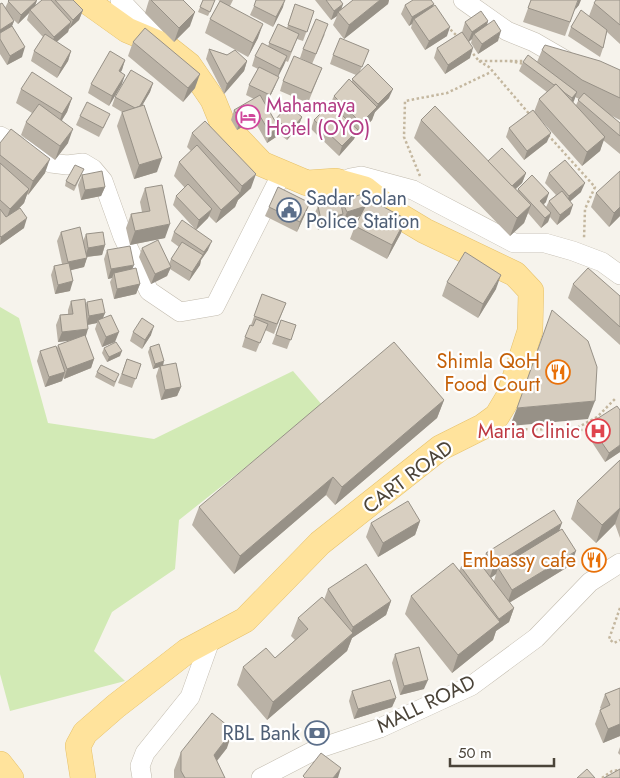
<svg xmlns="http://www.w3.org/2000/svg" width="620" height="778" font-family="Jost,sans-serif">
  <rect width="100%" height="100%" fill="#f6f3ec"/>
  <path fill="#d2eab5" d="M0 307 19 318 48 423 154 439 293 371 323 406 179 520 175 569 112 612 94 651 125 681 10 711 0 674Z"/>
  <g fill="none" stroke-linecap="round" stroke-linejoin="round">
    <g stroke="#c2bbae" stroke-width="20">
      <g id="minor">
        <path d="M120 0 157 39"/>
        <path d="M463 0 507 31 534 42 565 60"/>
        <path d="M0 136 51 163 67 165 83 163 93 169 103 181 123 237 149 291 180 312 215 306 282 173"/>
        <path d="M350 178 361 176 413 190 514 243H545L573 251 602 262 620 275"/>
        <path d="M142 778 140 766 145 753 190 697 211 638"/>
        <path d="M261 778 317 749 380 728 471 686 536 638 590 582 620 563"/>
      </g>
    </g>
    <g stroke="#e6c16a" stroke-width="26">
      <g id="major">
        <path d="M0 764 11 778"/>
        <path d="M83 778 78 746 85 733 116 706 187 651 245 620 320 543 440 448 482 427 497 416 509 396 530 331 531 291 515 274 425 231 395 213 365 189 336 181 307 183 262 164 222 122 213 100 189 65 165 46 127 30 85 0"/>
      </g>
    </g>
    <g stroke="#c4b79f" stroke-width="2.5" stroke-dasharray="2.5 2.5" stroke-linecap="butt">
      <path d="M447 26 458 37"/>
      <path d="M470 50 479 61H527"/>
      <path d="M479 61 489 67 531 116"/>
      <path d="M510 61 524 64"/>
      <path d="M548 135 595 187 585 209 584 239"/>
      <path d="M420 176 404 137 405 101 447 93 491 72"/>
      <path d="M510 429 590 430"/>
      <path d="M573 430 597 417 615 399"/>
      <path d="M620 608 609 639 614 643 620 640"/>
      <path d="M602 778 612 771 620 770"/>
    </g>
    <use href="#minor" stroke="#fff" stroke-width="19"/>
    <use href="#major" stroke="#ffe39c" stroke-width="25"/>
  </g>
  <g fill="#bab2a6" fill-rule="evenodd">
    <path d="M9 0H37L35 6 42 0H73L83 10 79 20 69 29V28L68 32 56 42 71 51 68 61 57 78 31 61 34 51 43 37 27 20 29 13 18 24 11 17 14 21 12 26 22 57 7 65 0 54V4L5 8Z"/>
    <path d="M149 0H183L190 26 174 42 145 13Z"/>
    <path d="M203 0H215L208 16 198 12Z"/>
    <path d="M218 0H233L230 6 258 38 248 57 205 33 210 19 220 1Z"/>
    <path d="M315 0H340L343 4 341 9 353 0H389L388 4 344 39 333 25 337 16 331 20Z"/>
    <path d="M531 0 579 5 575 9 565 36 523 22Z"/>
    <path d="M620 0V44L607 32 603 48 600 57 568 36 571 27 589 16 594 3Z"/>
    <path d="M295 4 314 11 303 41 297 39 288 62 286 61 278 76 275 86 266 105V104L275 121 276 119 302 117 298 127 287 140 278 133 276 137 267 143 254 120 237 130 231 120 234 110 254 99 246 95 249 85 258 69 252 66 255 56 268 46 278 24 287 28Z"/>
    <path d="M434 4 433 6 447 36 425 50 411 28 412 24 409 26 401 14 405 5Z"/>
    <path d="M254 6 283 7 273 27 250 15Z"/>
    <path d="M488 21 487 25 498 41 478 54 471 43 472 39 469 42 470 58 445 74 434 58 437 48 462 32 465 22Z"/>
    <path d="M325 34 312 64 300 58 303 49Z"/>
    <path d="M133 42 195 88 183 102 128 56Z"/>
    <path d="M209 49 247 61 244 71 224 94 206 59Z"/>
    <path d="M369 50 360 71 389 98 374 113 372 120 356 137 355 136 354 139 339 156 311 129 314 120 330 104 334 96 352 82V79L356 75 330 64 333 55Z"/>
    <path d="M542 50 620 70V120L610 115 620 123V154L603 140 600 151 582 166 541 120 547 142 524 160 506 137 509 128 534 112 539 99 547 92 519 71 523 62H537ZM575 97 579 99 576 105 573 102Z"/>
    <path d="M125 60 121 72 122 84 109 106 88 93 91 84Z"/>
    <path d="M322 68 308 103 280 91 283 81Z"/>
    <path d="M153 83 150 92 142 106 157 172 134 179 117 126 122 112 112 106 115 97Z"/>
    <path d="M21 89 72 98 67 112 62 120 68 143 55 160 21 135 26 122 32 113 16 103Z"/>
    <path d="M80 116 106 123 99 137 76 125Z"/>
    <path d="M421 120 488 161 526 173 522 183 516 189 517 191 518 189 546 202 544 204 546 207 549 201 556 195 545 183 549 173 581 192 570 201V214L557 225 550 217 548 222 541 228 528 213 524 223 510 236 414 138Z"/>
    <path d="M192 133 251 188 238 200 235 207 216 223 209 216 208 218 196 230 173 205 176 196 185 188 174 176 179 162 191 151 187 147Z"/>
    <path d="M0 143 45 173 28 195 27 194 24 203 19 208 24 228 0 245Z"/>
    <path d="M82 174 74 191 65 186 66 181Z"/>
    <path d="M82 175 105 187 101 196 81 200 78 185Z"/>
    <path d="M145 188 165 238 130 245 126 228 131 214 142 212 140 202Z"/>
    <path d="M596 193 620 216 609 227 591 207Z"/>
    <path d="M342 201 366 205 401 233 387 259 350 239 355 226 360 216 343 222 342 218 340 224 318 230 314 215 318 206 341 205Z"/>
    <path d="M269 207 306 212 297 232 265 216Z"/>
    <path d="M61 232 83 241 86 234 105 245 102 255 87 257 84 267 70 270V291L55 294 51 275 54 266 62 264 57 241Z"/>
    <path d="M174 232 208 250 201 260 200 265 189 281 170 269 167 276 151 284 139 257 142 248 169 264 171 259 179 247 171 241Z"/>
    <path d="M107 250 132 269 140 284 136 294 114 299 110 282 112 278 108 279 104 259Z"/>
    <path d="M447 282 496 289 478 318 442 296Z"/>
    <path d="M573 284 620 296V345L568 298Z"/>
    <path d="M262 294 286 303 274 334 265 330 256 352 242 347 245 337 253 326 251 325Z"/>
    <path d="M71 301 85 306 87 302 105 313 103 318 115 342 102 347 95 329 97 323 88 325 85 337 94 359 91 368 64 379 63 377 62 381 45 387 37 361 40 351 57 348 58 345 72 340 58 342 56 325 60 315 68 314V310Z"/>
    <path d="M281 320 296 325 287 349 272 344Z"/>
    <path d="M133 332 151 335 142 349 130 341Z"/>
    <path d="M150 347 163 366 181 387 177 396 161 400 156 376 159 367 153 369 148 352Z"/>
    <path d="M104 348 120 356 107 362 102 353Z"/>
    <path d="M127 359 141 364 132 388 118 383Z"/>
    <path d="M97 372 117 379 114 387 95 377Z"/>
    <path d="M444 400 437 418 335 505 326 495 234 574 192 525 199 507Z"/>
    <path d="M589 424 620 452 605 462 586 433Z"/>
    <path d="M620 460V538L615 524 596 543 571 519 577 501Z"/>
    <path d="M420 521 415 535 378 557 366 537 371 523Z"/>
    <path d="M558 531 571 565 509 603 514 608 509 622 496 631 493 640 452 673 405 614 411 596 459 571 461 567 482 565 486 553ZM496 574 494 581 491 578Z"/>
    <path d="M328 589 391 601 386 615 352 638 347 651 267 720 237 685 243 667 275 658 295 640 291 636 298 618 324 600Z"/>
    <path d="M395 654 424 689 400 695 392 663Z"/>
    <path d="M620 688V736L603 743 595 724 600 710 601 709 600 708 605 694Z"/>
    <path d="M352 691 396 698 392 707 354 719 349 701Z"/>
    <path d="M620 747V755L618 753Z"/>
    <path d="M227 748 217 761 225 778H174V770L181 752Z"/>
  </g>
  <g fill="#979187">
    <path d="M37 0 34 9 30 10 29 13 18 24 21 15Z"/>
    <path d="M285 0 283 7 273 27 276 17Z"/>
    <path d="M380 0H389L388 4 344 39 349 25Z"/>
    <path d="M578 0H581L579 5 575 10Z"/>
    <path d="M343 4 340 13 338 12 337 16 331 20 334 11Z"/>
    <path d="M434 4 430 13 414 19 412 24 409 26 412 17Z"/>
    <path d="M83 10 79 20 69 29 73 20Z"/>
    <path d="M195 12 190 26 174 42 179 28Z"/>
    <path d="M14 21 10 31 0 37V30Z"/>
    <path d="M488 21 485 31 474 34 472 39 468 42 472 32Z"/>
    <path d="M71 22 68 32 51 47 54 37Z"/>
    <path d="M263 24 258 38 248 57 253 43Z"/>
    <path d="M450 27 447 36 425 50 429 41Z"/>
    <path d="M501 31 498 41 478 54 482 44Z"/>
    <path d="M25 47 22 57 7 65 10 56Z"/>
    <path d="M473 48 470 58 445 74 448 65Z"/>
    <path d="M71 51 68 61 57 78 61 68Z"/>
    <path d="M287 56 284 65 277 79 280 69Z"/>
    <path d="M125 60 122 70 115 80 119 71Z"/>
    <path d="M247 61 244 71 224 94 227 84Z"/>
    <path d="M200 74 195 88 183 102 188 88Z"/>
    <path d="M125 75 122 84 109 106 112 96Z"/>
    <path d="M279 77 275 86 266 105 270 95Z"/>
    <path d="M153 83 150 92 134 119 138 110Z"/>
    <path d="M393 89 389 98 374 113 378 104Z"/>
    <path d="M577 92 574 101 569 108 572 98Z"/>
    <path d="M72 98 67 112 57 128 62 114Z"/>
    <path d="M377 107 372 120 356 137 361 123Z"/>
    <path d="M257 111 254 120 237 130 240 120Z"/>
    <path d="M302 117 298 127 287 140 290 131Z"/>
    <path d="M279 128 276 137 267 143 270 133Z"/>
    <path d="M73 129 68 143 55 160 60 146Z"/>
    <path d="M358 130 354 139 339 156 342 146Z"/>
    <path d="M551 133 547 142 524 160 527 151Z"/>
    <path d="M605 137 600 151 582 166 587 152Z"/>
    <path d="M162 158 157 172 134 179 139 165Z"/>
    <path d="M50 159 45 173 28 195 33 181Z"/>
    <path d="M526 173 522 183 505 198 509 189Z"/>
    <path d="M256 174 251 188 238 200 235 207 216 223 221 210 240 193 242 186Z"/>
    <path d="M585 183 581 192 565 206 569 196Z"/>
    <path d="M105 187 101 196 81 200 85 190Z"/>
    <path d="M29 189 24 203 5 223 10 209Z"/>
    <path d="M549 193 546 202 537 210 540 201Z"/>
    <path d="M310 203 306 212 297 232 300 222Z"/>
    <path d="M531 205 524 223 510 236 517 218Z"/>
    <path d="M573 205 570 214 557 225 560 215Z"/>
    <path d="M366 206 363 215 343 222 347 212Z"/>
    <path d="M620 207V216L609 227 614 213Z"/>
    <path d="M212 209 208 218 196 230 199 220Z"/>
    <path d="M551 213 548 222 541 228 545 218Z"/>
    <path d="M343 214 340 224 318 230 321 220Z"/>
    <path d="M27 218 24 228 0 245 1 237Z"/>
    <path d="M406 219 401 233 387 259 392 245Z"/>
    <path d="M170 224 165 238 130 245 135 231Z"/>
    <path d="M212 241 208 250 201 260 200 265 189 281 192 272 202 257 204 252Z"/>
    <path d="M105 245 102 255 85 257 88 248Z"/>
    <path d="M87 258 84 267 64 272 68 262Z"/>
    <path d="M134 265 130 275 114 273 112 278 108 279 111 269Z"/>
    <path d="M171 267 167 276 151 284 155 274Z"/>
    <path d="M501 275 496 289 478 318 483 304Z"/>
    <path d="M73 281 70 291 55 294 58 285Z"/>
    <path d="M140 284 136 294 114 299 117 289Z"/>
    <path d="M105 313 101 322 98 320 97 323 86 325 89 316Z"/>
    <path d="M154 326 151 335 142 349 145 340Z"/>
    <path d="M88 329 85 339 58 342 62 332Z"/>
    <path d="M119 332 115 342 102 347 106 337Z"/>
    <path d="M122 351 120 356 107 362 109 357Z"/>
    <path d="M94 359 91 368 64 379 67 369Z"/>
    <path d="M164 361 163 366 153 369 155 364Z"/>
    <path d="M65 372 62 381 45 387 49 377Z"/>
    <path d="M181 387 177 396 161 400 165 390Z"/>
    <path d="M444 400 437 418 335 505 342 487Z"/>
    <path d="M595 401 588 419 510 426 517 408Z"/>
    <path d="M620 445V452L605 462 609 453Z"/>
    <path d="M333 477 326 495 234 574 240 556Z"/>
    <path d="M620 508V510L615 524 596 543 602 525Z"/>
    <path d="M420 521 415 535 378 557 383 543Z"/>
    <path d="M562 523 557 537 498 568 496 574 489 579 494 565Z"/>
    <path d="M576 551 571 565 507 604 512 590Z"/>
    <path d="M391 601 386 615 352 638 347 651 267 720 273 702 349 637 353 627Z"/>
    <path d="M514 608 509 622 496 631 493 640 452 673 458 655 498 623 499 619Z"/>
    <path d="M428 680 424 689 400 695 404 686Z"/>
    <path d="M396 698 392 707 354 719 358 709Z"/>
    <path d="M620 724V736L603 743 608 729Z"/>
    <path d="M233 730 227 748 207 773 214 755Z"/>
    <path d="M341 768 338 778H333Z"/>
  </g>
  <g fill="#d8cfc1" stroke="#979187">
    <path d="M9 0H37L21 15 8 1Z"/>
    <path d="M42 0H51L71 22 54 37 30 10Z"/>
    <path d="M55 0H73L83 10 73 20Z"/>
    <path d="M151 0H183L195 12 179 28Z"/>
    <path d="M203 0H215L210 12 200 7Z"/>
    <path d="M256 0H285L276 17 254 6Z"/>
    <path d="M326 0H340L343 4 334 11Z"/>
    <path d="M353 0H380L349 25 338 12Z"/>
    <path d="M413 0H431L434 4 412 17 405 5Z"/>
    <path d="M531 0H578L570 22 528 8Z"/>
    <path d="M596 0H620V25L594 3Z"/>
    <path d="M220 1 263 24 253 43 210 19Z"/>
    <path d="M2 3 14 21 0 30V4Z"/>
    <path d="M295 4 314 11 307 32 288 25Z"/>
    <path d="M435 5 450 27 429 41 414 19Z"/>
    <path d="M581 10 607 30 603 48 571 27Z"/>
    <path d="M481 11 488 21 472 32 465 22Z"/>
    <path d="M316 19 328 24 316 54 303 49Z"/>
    <path d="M494 20 501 31 482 44 474 34Z"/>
    <path d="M278 24 299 34 291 52 269 43Z"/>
    <path d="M12 26 25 47 10 56 0 39V33Z"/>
    <path d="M145 28 200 74 188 88 133 42Z"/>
    <path d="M462 32 473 48 448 65 437 48Z"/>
    <path d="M45 34 71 51 61 68 34 51Z"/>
    <path d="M340 38 369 50 362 67 333 55Z"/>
    <path d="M262 43 287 56 280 69 255 56Z"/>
    <path d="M545 45 600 61 620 70V98L582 80 542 50Z"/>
    <path d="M209 49 227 55 235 50 247 61 227 84Z"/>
    <path d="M110 51 125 60 119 71 125 75 112 96 91 84Z"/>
    <path d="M528 55 577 92 572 98 565 93 556 84 554 85 523 62Z"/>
    <path d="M294 56 322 68 311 93 283 81Z"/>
    <path d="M368 64 393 89 378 104 352 79Z"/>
    <path d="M259 67 279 77 270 95 249 85Z"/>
    <path d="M131 70 153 83 140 106 135 108 115 97Z"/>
    <path d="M32 72 72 98 62 114 21 89Z"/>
    <path d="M349 79 377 107 361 123 334 96Z"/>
    <path d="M556 84 605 137 587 152 539 99Z"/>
    <path d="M584 93 620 123V136L578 100Z"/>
    <path d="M260 95 279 128 270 133 257 111 240 120 234 110Z"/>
    <path d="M87 102 110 114 103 128 80 116Z"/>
    <path d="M39 104 73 129 60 146 26 122Z"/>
    <path d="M330 104 358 130 342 146 314 120Z"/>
    <path d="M144 105 162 158 139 165 122 112Z"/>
    <path d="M288 105 302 117 290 131 276 119Z"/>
    <path d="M435 106 531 205 517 218 421 120Z"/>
    <path d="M533 110 551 133 527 151 509 128Z"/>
    <path d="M205 121 256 174 242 186 192 133Z"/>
    <path d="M11 129 50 159 33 181 0 155V143Z"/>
    <path d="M197 145 240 193 221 210 179 162Z"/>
    <path d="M502 148 526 173 512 186 488 161Z"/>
    <path d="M565 160 585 183 569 196 549 173Z"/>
    <path d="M0 163 29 189 10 209 0 200Z"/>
    <path d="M75 165 84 169 75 186 66 181Z"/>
    <path d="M102 171 105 187 85 190 82 175Z"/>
    <path d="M620 171V207L614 213 596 193Z"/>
    <path d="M532 175 549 193 540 201 551 213 545 218 518 189Z"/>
    <path d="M188 184 212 209 199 220 176 196Z"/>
    <path d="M162 185 170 224 135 231 131 214 150 211 145 188Z"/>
    <path d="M278 187 310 203 300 222 269 207Z"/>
    <path d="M562 191 573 205 560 215 549 201Z"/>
    <path d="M362 194 366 206 347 212 342 201Z"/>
    <path d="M369 199 406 219 392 245 355 226Z"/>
    <path d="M340 200 343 214 321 220 318 206Z"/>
    <path d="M20 208 27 218 1 237 0 236V209L6 217Z"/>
    <path d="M182 220 212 241 204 252 174 232Z"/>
    <path d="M80 227 87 258 68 262 61 232Z"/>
    <path d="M103 232 105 245 88 248 86 234Z"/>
    <path d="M158 240 171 267 155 274 142 248Z"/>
    <path d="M182 242 203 255 192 272 171 259Z"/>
    <path d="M130 246 134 265 111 269 107 250Z"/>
    <path d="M465 252 501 275 483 304 447 282Z"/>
    <path d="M69 263 73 281 58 285 54 266Z"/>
    <path d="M136 268 140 284 117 289 114 273Z"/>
    <path d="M588 268 620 296V327L573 284Z"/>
    <path d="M262 294 286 303 277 324 254 316Z"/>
    <path d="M85 299 88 329 62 332 60 315 73 314 71 301Z"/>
    <path d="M102 299 105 313 89 316 87 302Z"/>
    <path d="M552 310 588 341 597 367 595 401 517 408Z"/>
    <path d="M111 315 119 332 106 337 98 320Z"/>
    <path d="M142 318 154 326 145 340 133 332Z"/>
    <path d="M256 319 268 324 260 343 245 337 250 325 253 326Z"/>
    <path d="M281 320 296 325 291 340 276 335Z"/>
    <path d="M85 335 94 359 67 369 58 345Z"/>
    <path d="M116 342 122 351 109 357 104 348Z"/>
    <path d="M394 342 444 400 342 487 333 477 240 556 199 507Z"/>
    <path d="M159 344 164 361 155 364 150 347Z"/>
    <path d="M56 346 65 372 49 377 40 351Z"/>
    <path d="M127 359 141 364 136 379 122 374Z"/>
    <path d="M176 363 181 387 165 390 160 366Z"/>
    <path d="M101 365 119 374 115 382 97 372Z"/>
    <path d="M617 406 620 410V445L609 453 589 424Z"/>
    <path d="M620 460V508L602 525 577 501Z"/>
    <path d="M408 501 420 521 383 543 371 523Z"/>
    <path d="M554 510 562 523 494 565 486 553Z"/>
    <path d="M562 529 576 551 512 590 498 568Z"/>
    <path d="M475 557 514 608 499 619 461 567Z"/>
    <path d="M453 563 500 622 458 655 411 596Z"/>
    <path d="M366 564 391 601 353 627 328 589Z"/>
    <path d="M322 597 353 633 273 702 243 667 266 648 275 658 308 629 298 618Z"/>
    <path d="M419 647 428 680 404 686 395 654Z"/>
    <path d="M390 680 396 698 358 709 352 691Z"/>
    <path d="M620 688V724L608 729 600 710 610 705 605 694Z"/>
    <path d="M212 713 233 730 214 755 225 778H185L181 771V752Z"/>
    <path d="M321 753 341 768 333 778H305L303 776Z"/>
    <path d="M587 769 595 778H577Z"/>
    <path d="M620 769V778H604Z"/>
  </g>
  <defs>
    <g id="hotel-ring" transform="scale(1.25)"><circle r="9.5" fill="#fff" stroke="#d1479c" stroke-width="1.5"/><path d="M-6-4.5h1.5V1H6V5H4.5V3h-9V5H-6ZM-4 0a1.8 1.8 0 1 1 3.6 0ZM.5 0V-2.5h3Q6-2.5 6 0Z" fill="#d1479c"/></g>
    <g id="civic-ring" transform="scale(1.25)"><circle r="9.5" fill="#fff" stroke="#5c6f8a" stroke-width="1.5"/><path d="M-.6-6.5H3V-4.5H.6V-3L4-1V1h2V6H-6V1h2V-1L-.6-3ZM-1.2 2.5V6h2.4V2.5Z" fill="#5c6f8a"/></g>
    <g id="restaurant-ring" transform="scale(1.25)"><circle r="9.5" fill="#fff" stroke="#e8710a" stroke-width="1.5"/><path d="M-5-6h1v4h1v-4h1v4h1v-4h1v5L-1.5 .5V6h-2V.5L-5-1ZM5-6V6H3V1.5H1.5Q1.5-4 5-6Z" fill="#e8710a"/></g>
    <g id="hospital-ring" transform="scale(1.25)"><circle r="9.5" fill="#fff" stroke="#e0444e" stroke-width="1.5"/><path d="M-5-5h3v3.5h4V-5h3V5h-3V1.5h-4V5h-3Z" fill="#e0444e"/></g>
    <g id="bank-ring" transform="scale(1.25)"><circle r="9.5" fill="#fff" stroke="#5c6f8a" stroke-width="1.5"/><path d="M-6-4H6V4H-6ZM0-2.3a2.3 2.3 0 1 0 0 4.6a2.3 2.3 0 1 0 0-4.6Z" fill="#5c6f8a"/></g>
  </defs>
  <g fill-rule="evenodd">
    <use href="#hotel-ring" x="248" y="117"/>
    <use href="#civic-ring" x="289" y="210"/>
    <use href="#restaurant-ring" x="558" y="372"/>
    <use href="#hospital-ring" x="598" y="431"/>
    <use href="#restaurant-ring" x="594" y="560"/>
    <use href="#bank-ring" x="317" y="733"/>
  </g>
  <g text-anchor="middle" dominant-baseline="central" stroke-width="4.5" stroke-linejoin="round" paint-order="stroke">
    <g font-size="20" fill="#b23c85" stroke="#fff" text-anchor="start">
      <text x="266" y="105">Mahamaya<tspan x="266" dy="23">Hotel (OYO)</tspan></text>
    </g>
    <g font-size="20" fill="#4e5e75" stroke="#fff" text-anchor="start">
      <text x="306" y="198">Sadar Solan<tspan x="306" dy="23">Police Station</tspan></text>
      <text x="300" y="733" text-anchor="end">RBL Bank</text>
    </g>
    <g font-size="20" fill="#c56008" stroke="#fff" text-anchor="end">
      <text x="540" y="361">Shimla QoH<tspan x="540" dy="23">Food Court</tspan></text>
      <text x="576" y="560">Embassy cafe</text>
    </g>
    <g font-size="20" fill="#be3a42" stroke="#fff" text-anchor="end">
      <text x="580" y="431">Maria Clinic</text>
    </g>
    <g font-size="20" fill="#4b4439" stroke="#fff">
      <text transform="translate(408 477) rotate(-37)">CART ROAD</text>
      <text transform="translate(426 704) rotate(-26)">MALL ROAD</text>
    </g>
  </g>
  <path d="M450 758v8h104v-8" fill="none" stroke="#4b4439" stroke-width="2.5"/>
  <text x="458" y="758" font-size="15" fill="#4b4439" stroke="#ffffff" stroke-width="4" paint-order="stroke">50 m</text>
</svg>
